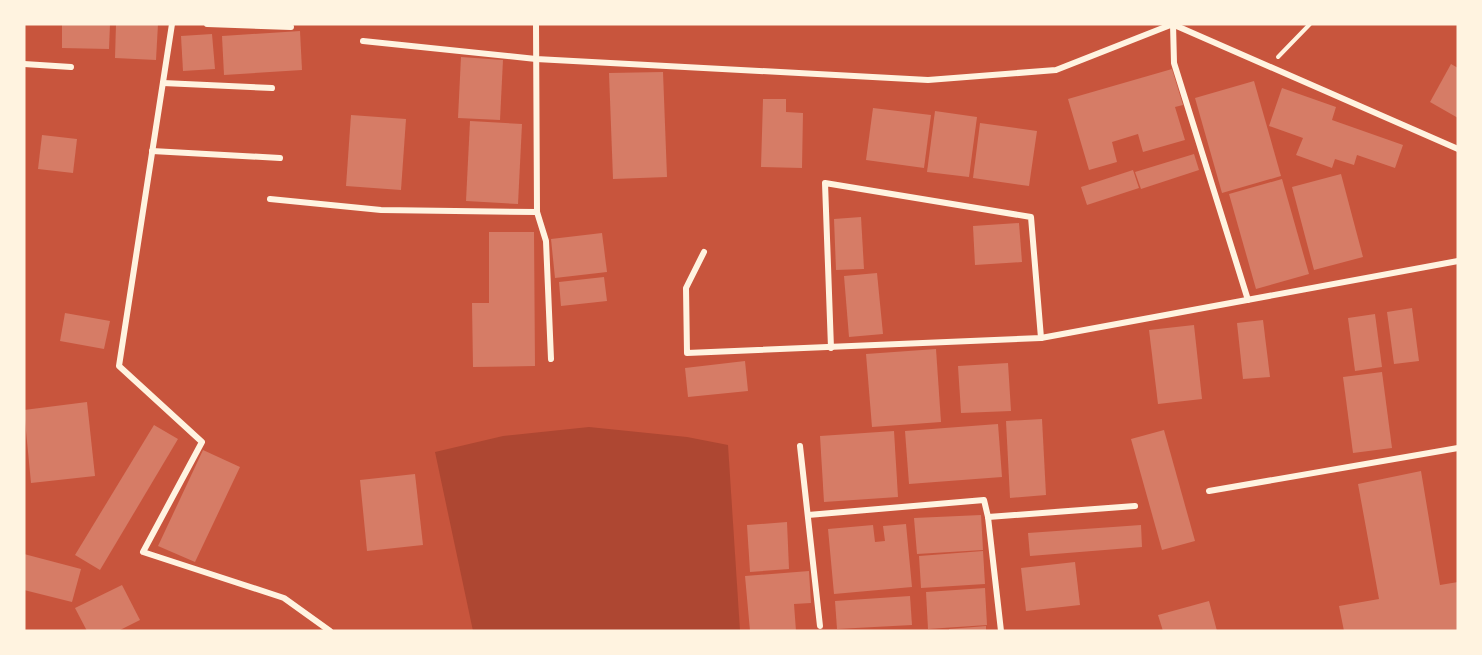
<svg xmlns="http://www.w3.org/2000/svg" width="1482" height="655" font-family="'DM Sans',sans-serif">
  <rect width="100%" height="100%" fill="#c8553d"/>
  <path fill="#ae4732" d="M589 427 687 437 728 445 740 631H473L435 452 503 436Z"/>
  <g fill="#d67c66">
    <path d="M62 24H110L109 49 62 48Z"/>
    <path d="M116 24H158L156 60 115 58Z"/>
    <path d="M300 31 302 70 224 75 222 36Z"/>
    <path d="M212 34 215 69 183 71 181 36Z"/>
    <path d="M461 57 503 60 500 120 458 118Z"/>
    <path d="M1451 64 1458 68V118L1430 102Z"/>
    <path d="M1172 69 1183 105 1175 107 1185 140 1143 152 1138 134 1112 142 1117 162 1089 170 1068 99Z"/>
    <path d="M663 72 667 177 613 179 609 73Z"/>
    <path d="M1254 81 1281 176 1222 193 1195 98Z"/>
    <path d="M1282 88 1336 107 1332 120 1403 145 1395 168 1357 155 1354 165 1335 159 1332 168 1296 155 1303 138 1269 126Z"/>
    <path d="M763 99H786V112L803 113 802 168 761 167Z"/>
    <path d="M873 108 931 115 924 168 866 160Z"/>
    <path d="M935 111 977 117 969 177 927 172Z"/>
    <path d="M351 115 406 119 401 190 346 186Z"/>
    <path d="M470 121 522 124 518 204 466 201Z"/>
    <path d="M980 123 1037 131 1029 186 973 178Z"/>
    <path d="M42 135 77 139 73 173 38 169Z"/>
    <path d="M1194 154 1199 170 1141 189 1135 172Z"/>
    <path d="M1133 170 1139 188 1087 205 1081 187Z"/>
    <path d="M1341 174 1363 257 1314 270 1292 187Z"/>
    <path d="M1282 179 1309 274 1256 289 1229 194Z"/>
    <path d="M861 217 864 269 836 270 834 219Z"/>
    <path d="M1019 223 1022 262 975 265 973 226Z"/>
    <path d="M489 232H534L535 366 473 367 472 303H489Z"/>
    <path d="M602 233 607 272 555 278 551 239Z"/>
    <path d="M877 273 883 334 849 337 844 276Z"/>
    <path d="M604 277 607 301 561 306 559 282Z"/>
    <path d="M1412 308 1419 361 1394 364 1387 312Z"/>
    <path d="M65 313 110 321 104 349 60 341Z"/>
    <path d="M1375 314 1382 367 1355 371 1348 318Z"/>
    <path d="M1263 320 1270 377 1243 379 1237 323Z"/>
    <path d="M1194 325 1202 399 1158 404 1149 330Z"/>
    <path d="M936 349 941 422 872 427 866 354Z"/>
    <path d="M745 361 748 391 688 397 685 368Z"/>
    <path d="M1008 363 1011 411 961 413 958 366Z"/>
    <path d="M1382 372 1392 448 1353 453 1343 377Z"/>
    <path d="M87 402 95 476 31 483 24 410Z"/>
    <path d="M1042 419 1046 495 1010 498 1006 421Z"/>
    <path d="M998 424 1002 477 909 484 905 431Z"/>
    <path d="M154 425 178 439 100 570 75 555Z"/>
    <path d="M1164 430 1195 541 1162 550 1131 439Z"/>
    <path d="M894 431 898 497 824 502 820 436Z"/>
    <path d="M203 450 240 467 195 562 158 546Z"/>
    <path d="M1421 471 1440 585 1458 582V631H1344L1339 606 1379 599 1358 484Z"/>
    <path d="M415 474 423 545 367 551 360 480Z"/>
    <path d="M981 515 983 550 917 554 914 518Z"/>
    <path d="M787 522 789 569 750 572 747 525Z"/>
    <path d="M906 524 912 587 834 594 828 529 873 525 875 542 885 541 883 526Z"/>
    <path d="M1141 525 1142 547 1030 556 1028 533Z"/>
    <path d="M983 551 985 584 921 588 919 556Z"/>
    <path d="M24 554 81 569 72 602 24 590Z"/>
    <path d="M1075 562 1080 605 1026 611 1021 568Z"/>
    <path d="M809 571 811 603 794 604 796 631H750L745 576Z"/>
    <path d="M122 585 140 620 118 631H87L75 608Z"/>
    <path d="M985 588 987 625 928 629 926 592Z"/>
    <path d="M910 596 912 625 837 629 835 601Z"/>
    <path d="M1209 601 1217 631H1163L1158 615Z"/>
    <path d="M986 626V631H949V629Z"/>
  </g>
  <g fill="none" stroke-linecap="round" stroke-linejoin="round">
    <path stroke="#fff3e0" stroke-width="4" d="M1278 57 1310 24"/>
    <g stroke="#fff3e0" stroke-width="6">
      <path d="M172 24 119 366 202 442 143 552 284 598 330 631"/>
      <path d="M207 24 291 27"/>
      <path d="M536 24 537 212 546 241 551 359"/>
      <path d="M1172 24 1458 149"/>
      <path d="M363 41 536 59 928 80 1056 70 1173 24 1174 63 1248 300"/>
      <path d="M24 64 71 67"/>
      <path d="M163 83 272 88"/>
      <path d="M152 151 280 158"/>
      <path d="M270 199 381 210 537 212"/>
      <path d="M704 252 686 288 687 353 1041 338 1458 261"/>
      <path d="M831 348 825 183 1031 217 1041 338"/>
      <path d="M800 446 820 626"/>
      <path d="M1209 491 1458 448"/>
      <path d="M808 515 984 500 988 517 1001 631"/>
      <path d="M988 517 1135 506"/>
    </g>
  </g>
  <rect width="1482" height="655" fill="none" stroke="#fff3e0" stroke-width="51"/>
</svg>
